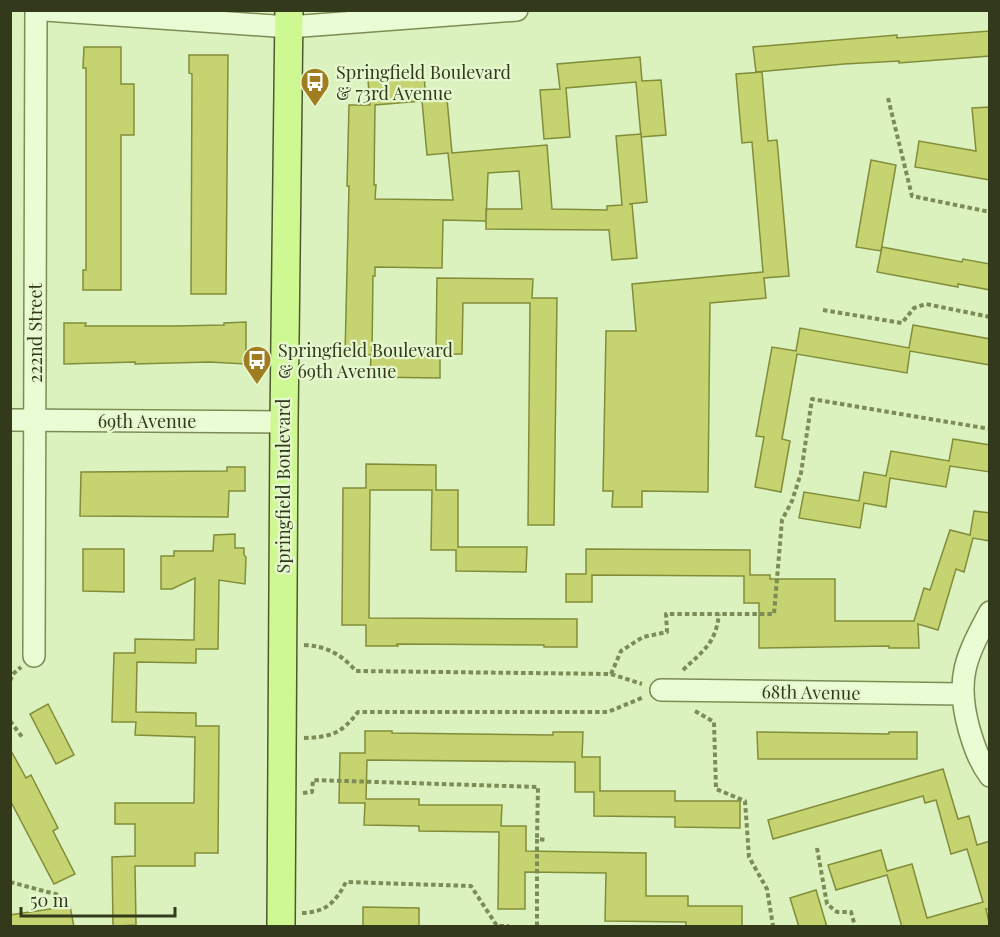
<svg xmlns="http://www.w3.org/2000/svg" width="1000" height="937" font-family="'Playfair Display',serif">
  <rect width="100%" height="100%" fill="#dbf2bf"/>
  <g fill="#c5d371" stroke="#828d39" stroke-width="1.5" fill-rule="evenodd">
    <path d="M990 31V56L899 63V61L844 64 756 72 753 47 897 35V38Z"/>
    <path d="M84 47H121V84H134V135H121V290H83V270H86V68H83Z"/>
    <path d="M189 55H228L226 294H191L192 74 189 73Z"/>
    <path d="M640 57 642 81 661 80 666 135 641 137 636 82 566 88 570 137 544 139 540 90 560 89 557 64Z"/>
    <path d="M762 72 768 141 777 140 789 276 764 278 766 298 710 303 708 492 642 491V507H612L613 491H603L606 331H636L632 284 763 272 752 142 742 143 736 74Z"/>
    <path d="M424 75 426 101 447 99 452 153 547 145 552 209 607 210V206L622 205 616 136 641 134 647 202 629 204H632L637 258 612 260 609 230 486 229V209H522L519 171 488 173 486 221 443 220 442 268 375 267V276H373L372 351 436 352 437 278 533 279 532 298H557L554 525H528L530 303H463L462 354H440V378L370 377 371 355H345L349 186H347L349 105H370L368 80ZM422 101 427 155 448 153 453 200 375 199 376 185H374L375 105Z"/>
    <path d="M990 107V180L915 167 919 141 976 151 972 108Z"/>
    <path d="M871 160 896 165 881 251 856 247Z"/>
    <path d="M882 247 962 262 963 259 990 264V290L958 284V287L877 272Z"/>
    <path d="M246 322V364L209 362 135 364V362L64 364V323H86L85 326H174L224 325V323Z"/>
    <path d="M913 325 990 339V365L910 351 907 373 797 354 782 439 790 441 781 492 755 487 764 437 756 436 772 347 796 351 800 328 909 348Z"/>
    <path d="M953 439 990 445V472L950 466 946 487 890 478 886 507 864 503 860 528 799 518 804 492 859 501 864 472 886 476 891 451 949 461Z"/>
    <path d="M366 464 436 465V490H458V547H527L526 572 456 571V550H431L432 490H370L369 618 577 619V647H544V645L397 644 398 646H366V625H342L343 488H366Z"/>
    <path d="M227 467H245V491H229L228 517 80 516 81 472 227 471Z"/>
    <path d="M974 511 990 513V541L973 538 964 572 956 569 938 630 918 624 919 648H889V646L759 648V603H744V576L592 575V602H566V574H586V549L750 550V575H770V579H835V621H914L924 588 930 590 950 530 970 535Z"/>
    <path d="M235 534V548H244V555L246 557 245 584 219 580 218 649H196V663L137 662 136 712 196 713V726H219L218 853H195V866H135L136 925 113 926 112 857 135 856V824H115V803H194L195 737 135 735 136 722H112L114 653H135V639L194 640 195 578 172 589H161V556H174V551H213L214 535Z"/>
    <path d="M83 549H124V592L83 591Z"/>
    <path d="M48 704 74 755 56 764 30 714Z"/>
    <path d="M365 731H392V733L553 735V732H583L582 757H600V791H675V801H740V828L675 827V817L594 816V792H575V762L367 760 366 799H419V805H502L501 826H526V851L646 853V896H688V906H742V927H686V922L605 921 606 873 525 872V909H498L499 832 419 831V826L364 825 365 803H339L340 753H365Z"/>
    <path d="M757 732 889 734V732H917V759H758Z"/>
    <path d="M10 749 26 778 31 775 58 828 53 831 75 874 54 884 10 800Z"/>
    <path d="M943 769 958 819 969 816 977 845 990 841V909H986L990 927H902L887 875 836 890 828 865 881 850 887 871 912 864 927 918 983 902 967 849 951 854 936 800 925 803 923 796 773 839 768 820Z"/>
    <path d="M816 890 827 927H799L790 898Z"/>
    <path d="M70 906 74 927H10V915Z"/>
    <path d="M363 907 419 908V927H363Z"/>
  </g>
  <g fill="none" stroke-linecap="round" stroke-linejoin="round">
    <g stroke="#7d8c55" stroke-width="24">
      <g id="minor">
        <path d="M45 10 289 27 517 10"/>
        <path d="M10 420 284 422"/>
        <path d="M990 612C966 657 955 678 969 729 974 746 979 761 990 776"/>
        <path d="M34 656 36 10"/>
        <path d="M661 690 962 694"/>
      </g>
    </g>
    <g stroke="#50592a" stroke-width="30">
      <path id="major" d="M281 926 284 422 289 10"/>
    </g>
    <g stroke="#7d8c55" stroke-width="4" stroke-dasharray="4.5 3" stroke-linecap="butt">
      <path d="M888 98 912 196 990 212"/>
      <path d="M823 310 902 323 914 308 926 304 990 317"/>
      <path d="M304 645C326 646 341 654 356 671L611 674 621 651 643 637 667 632 666 614H774L782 520 792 501 801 473 812 399 990 429"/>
      <path d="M683 670C703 651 716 643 719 614"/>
      <path d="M611 674 642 684"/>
      <path d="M10 681 13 674 21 667"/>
      <path d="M695 711 714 722 716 789 745 801 749 857 767 889 773 926"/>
      <path d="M10 721 23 738"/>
      <path d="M304 738C331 737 341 734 358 712H608L644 697"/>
      <path d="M303 793 312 792 313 780 538 787 537 839"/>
      <path d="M817 848 827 904 837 912H851L855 926"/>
      <path d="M10 882 59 895"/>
      <path d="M302 913C326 912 335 903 346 882L471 886 497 926H509"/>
      <path d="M537 926V839L546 840"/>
    </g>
    <use href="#minor" stroke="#eafcd3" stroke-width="21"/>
    <use href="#major" stroke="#cef992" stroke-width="27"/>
  </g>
  <defs>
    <g id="bus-pin" transform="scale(1.5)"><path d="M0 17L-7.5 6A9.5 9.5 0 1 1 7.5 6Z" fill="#a07d20" stroke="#e6f8cf"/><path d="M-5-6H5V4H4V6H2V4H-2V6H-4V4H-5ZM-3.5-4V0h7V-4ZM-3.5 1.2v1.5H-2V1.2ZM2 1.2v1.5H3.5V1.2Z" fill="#fff"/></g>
  </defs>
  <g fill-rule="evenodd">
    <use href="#bus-pin" x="315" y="82"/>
    <use href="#bus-pin" x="257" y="360"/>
  </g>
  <g text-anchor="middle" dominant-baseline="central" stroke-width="4.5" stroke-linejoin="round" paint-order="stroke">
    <g font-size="18" fill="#333a1b" stroke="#e6f8cf" text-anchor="start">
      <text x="336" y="72">Springfield Boulevard<tspan x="336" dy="21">&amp; 73rd Avenue</tspan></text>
      <text x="278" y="350">Springfield Boulevard<tspan x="278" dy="21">&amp; 69th Avenue</tspan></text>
    </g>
    <g font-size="18" fill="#333a1b" stroke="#e6f8cf">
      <text transform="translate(35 333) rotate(-90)">222nd Street</text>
      <text x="147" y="421">69th Avenue</text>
      <text transform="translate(283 486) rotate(-90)">Springfield Boulevard</text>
      <text transform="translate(811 692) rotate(1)">68th Avenue</text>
    </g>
  </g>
  <rect width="1000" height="937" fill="none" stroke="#333a1b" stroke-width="24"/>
  <path d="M21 907v9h154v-9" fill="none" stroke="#333a1b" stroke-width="3"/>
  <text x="30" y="907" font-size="18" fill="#333a1b" stroke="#e6f8cf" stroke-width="4.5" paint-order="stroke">50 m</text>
</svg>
